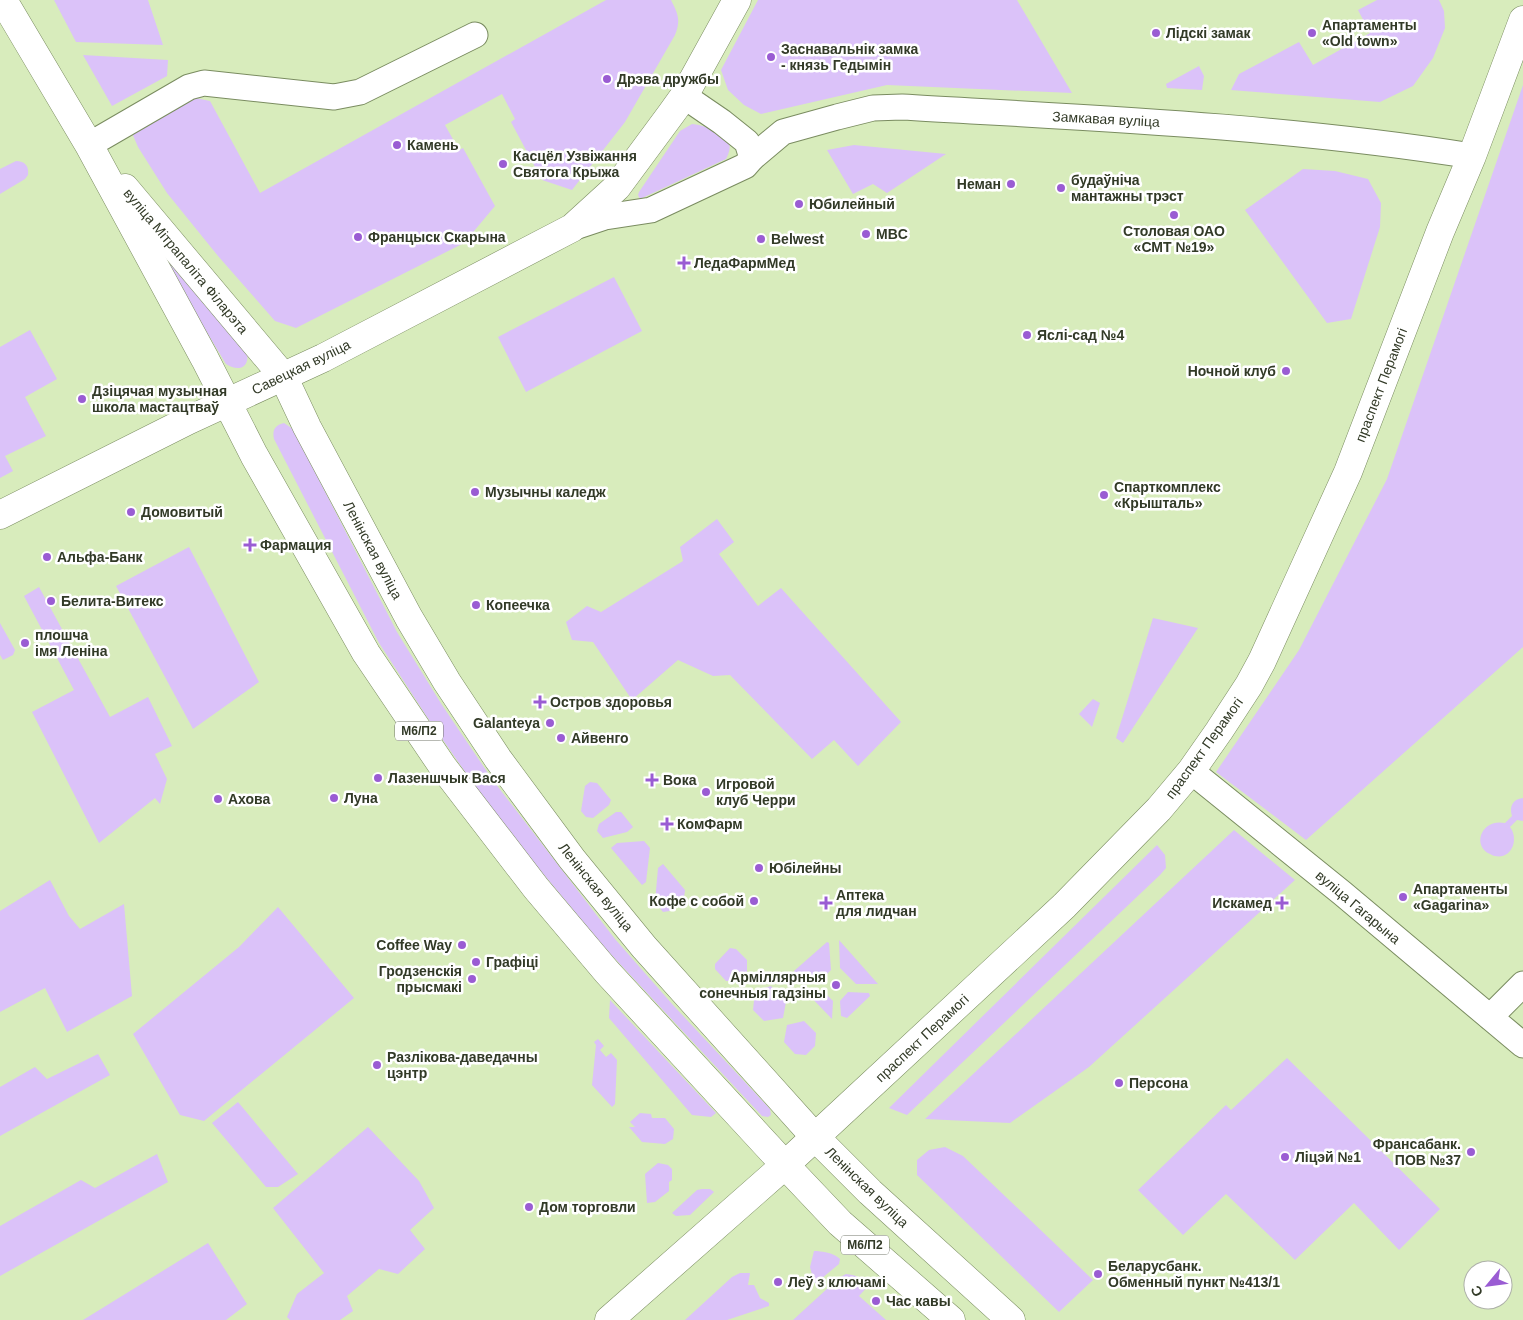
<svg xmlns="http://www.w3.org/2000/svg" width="1523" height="1320" font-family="Arial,sans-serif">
  <rect width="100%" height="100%" fill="#d8ecbc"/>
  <g fill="#dbc2f9">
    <path d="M54 0H148L163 45 76 42Z"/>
    <path d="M606 0H671C678 14 681 20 675 35L625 122 572 190 542 180 511 122 515 119 502 94 445 125 459 150 463 148 495 206 464 243 296 328 275 321 218 256 167 193 138 147 132 133 191 97 210 101 260 193Z"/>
    <path d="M758 0H1017L1072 93 887 85 761 114 744 105 728 90 721 70Z"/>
    <path d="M1377 0H1439L1444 11 1445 28 1433 58 1413 86 1380 102 1231 90 1239 74 1299 42 1313 65 1370 33 1358 10Z"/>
    <path d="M83 55 168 60 167 76 112 106Z"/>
    <path d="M1199 66 1204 76 1202 90 1167 88 1166 84Z"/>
    <path d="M1523 85V647L1306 840 1216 772 1299 650 1387 479Z"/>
    <path d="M692 124C711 127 740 134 726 159L640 199 638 195 639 192 680 131Z"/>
    <path d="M854 145 946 154 887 193 873 184 853 194 827 150Z"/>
    <path d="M16 161C25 161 29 166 28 175L25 179 0 194V169Z"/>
    <path d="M1303 169 1335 171 1368 179 1381 203 1380 227 1351 319 1327 323 1245 210Z"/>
    <path d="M137 217 247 352C250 368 238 372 226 364Z"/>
    <path d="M614 277 642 331 526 392 498 337Z"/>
    <path d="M30 330 57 379 25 397 46 436 5 456 13 471 0 478V347Z"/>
    <path d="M284 423 293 429 397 632 442 705 492 779 615 939 673 1005 770 1109 771 1115 768 1117 762 1116 605 948 540 870 479 792 427 717 379 643 274 439C272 430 275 425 284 423Z"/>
    <path d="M717 519 734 542 719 554 758 606 781 588 901 722 858 766 834 740 812 759 730 675 713 676 678 660 632 700 593 642 572 640 566 622 587 606 601 612 683 561 680 547Z"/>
    <path d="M189 547 259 682 193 729 116 586Z"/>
    <path d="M39 587 110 717 148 697 172 746 155 754 167 779 160 804 155 798 99 843 32 712 74 690 24 596Z"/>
    <path d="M1153 618 1198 628 1123 743 1116 738Z"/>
    <path d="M0 623 15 650 13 655 3 660 0 655Z"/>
    <path d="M1093 699 1100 703 1092 727 1079 714Z"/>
    <path d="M590 782 597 783 611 800 609 805 593 818 586 817 581 811 585 786Z"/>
    <path d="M1523 798V821L1517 820 1510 827C1521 842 1508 864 1490 854 1471 845 1482 818 1505 823L1512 816C1509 806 1513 799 1523 798Z"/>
    <path d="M616 812H621L633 827 627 832 603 838 597 831 599 824Z"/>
    <path d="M1234 830 1295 880 1089 1067 1010 1123 925 1119Z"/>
    <path d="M644 841 650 848 646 882 642 885 611 848 617 843Z"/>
    <path d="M1157 845 1165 855 1166 868 1160 875 907 1115 889 1108Z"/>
    <path d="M663 864 685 890 684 898 670 911 663 912 655 902 658 868Z"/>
    <path d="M50 880 69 916 80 929 124 904 132 996 67 1032 45 988 0 1012V911Z"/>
    <path d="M278 907 354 998 204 1121 180 1115 133 1034 239 947Z"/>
    <path d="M839 940 878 984H856L840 968Z"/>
    <path d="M827 942 829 943 831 970 817 984 798 982 795 978 794 971Z"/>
    <path d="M730 948 736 949 747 960V981H726L715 969V964Z"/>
    <path d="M771 986 786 1002 783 1018 764 1021 753 1010 755 991Z"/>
    <path d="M811 991 824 992 833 1001 832 1019 807 993Z"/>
    <path d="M848 992 869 993 870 996 847 1018 841 1016 840 1001Z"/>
    <path d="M610 1000 716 1113 711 1117 692 1115 609 1018Z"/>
    <path d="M804 1021 816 1033 815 1046 806 1055 795 1054 784 1042 787 1025Z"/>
    <path d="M598 1039 604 1046 600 1050 606 1057 611 1053 617 1060 615 1104 612 1107 592 1085 596 1045 594 1042Z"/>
    <path d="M98 1054 110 1075 0 1136V1087L35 1067 47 1079Z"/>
    <path d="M1287 1058 1440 1209 1399 1250 1354 1203 1295 1260 1226 1194 1183 1235 1138 1190 1226 1105 1231 1110Z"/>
    <path d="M238 1102 298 1174 278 1187H266L212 1123Z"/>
    <path d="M640 1113 651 1114 652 1118H665L674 1129 673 1139 665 1144 642 1142 629 1127H635L630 1122Z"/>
    <path d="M368 1127 419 1181 434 1208 410 1230 425 1249 398 1274 379 1269 347 1296 353 1311 340 1320H290L287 1317 297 1294 324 1273 273 1208Z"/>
    <path d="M945 1147 963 1156 1093 1280 1059 1312 917 1175V1160L929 1150Z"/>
    <path d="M157 1154 168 1182 0 1276V1226L81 1180 95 1188Z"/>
    <path d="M658 1163 668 1165 672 1169V1180L669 1182V1191L655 1202 647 1203 645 1174Z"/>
    <path d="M702 1189H710L714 1192 690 1215 676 1216 672 1213 697 1190Z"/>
    <path d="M208 1243 247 1304 226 1320H83Z"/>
    <path d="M814 1251C822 1251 834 1253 840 1259L839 1264 816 1283 814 1282 810 1267Z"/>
    <path d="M740 1273H750L748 1285H754L760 1298 769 1303V1306L727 1320H685L732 1277Z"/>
    <path d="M846 1274C857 1275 861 1278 869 1285L859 1296 886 1320H793L840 1277Z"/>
  </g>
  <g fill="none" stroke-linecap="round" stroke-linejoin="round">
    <g stroke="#7a8c60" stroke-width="27">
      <g id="minor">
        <path d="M89 145 189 87 204 83 334 97 360 92 475 35"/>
        <path d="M752 158 783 132 837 117 873 108 902 107C1092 118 1283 126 1472 156"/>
        <path d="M572 228 605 217 651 210 745 166 752 158 747 142 722 122 684 96"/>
        <path d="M1191 771 1342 893 1523 1045"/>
        <path d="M1490 1017 1523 984"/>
      </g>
    </g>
    <g stroke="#7a8c60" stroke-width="29">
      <g id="major">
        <path d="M3 0 89 145 205 359 254 455 366 653 443 767 536 888 607 972 785 1165 840 1223 951 1320"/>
        <path d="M125 188 283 376 307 427 409 618 447 682 498 759 572 859 644 947 814 1136 870 1192 1011 1320"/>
        <path d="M0 515 189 420 323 358 572 228 617 187 671 114 684 96 737 0"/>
        <path d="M609 1320 785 1165 1064 906 1159 809 1191 771 1219 731 1249 685 1262 661 1348 472 1440 232 1472 156 1523 20"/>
      </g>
    </g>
    <use href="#minor" stroke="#fff" stroke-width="25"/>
    <use href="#major" stroke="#fff" stroke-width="28"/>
  </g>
  <g fill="#9a5cd3" stroke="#fff" stroke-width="2">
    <circle cx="1156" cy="33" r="5"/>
    <circle cx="1312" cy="33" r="5"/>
    <circle cx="771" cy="57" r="5"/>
    <circle cx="607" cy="79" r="5"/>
    <circle cx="397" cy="145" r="5"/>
    <circle cx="503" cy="164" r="5"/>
    <circle cx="1011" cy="184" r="5"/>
    <circle cx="1061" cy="188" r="5"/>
    <circle cx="799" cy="204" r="5"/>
    <circle cx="1174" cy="215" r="5"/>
    <circle cx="866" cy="234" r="5"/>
    <circle cx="358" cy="237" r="5"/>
    <circle cx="761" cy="239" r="5"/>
    <path d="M681.5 255.5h5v5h5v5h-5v5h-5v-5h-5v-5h5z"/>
    <circle cx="1027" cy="335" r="5"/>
    <circle cx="1286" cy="371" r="5"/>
    <circle cx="82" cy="399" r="5"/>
    <circle cx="475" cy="492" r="5"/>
    <circle cx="1104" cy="495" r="5"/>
    <circle cx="131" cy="512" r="5"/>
    <path d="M247.5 537.5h5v5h5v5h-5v5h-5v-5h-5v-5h5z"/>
    <circle cx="47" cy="557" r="5"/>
    <circle cx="51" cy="601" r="5"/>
    <circle cx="476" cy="605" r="5"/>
    <circle cx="25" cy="643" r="5"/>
    <path d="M537.5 694.5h5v5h5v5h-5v5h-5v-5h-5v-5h5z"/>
    <circle cx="550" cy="723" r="5"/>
    <circle cx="561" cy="738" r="5"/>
    <circle cx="378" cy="778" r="5"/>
    <path d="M649.5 772.5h5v5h5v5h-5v5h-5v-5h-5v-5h5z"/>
    <circle cx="706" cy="792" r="5"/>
    <circle cx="334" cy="798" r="5"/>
    <circle cx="218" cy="799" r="5"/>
    <path d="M664.5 816.5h5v5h5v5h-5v5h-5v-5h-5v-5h5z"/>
    <circle cx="759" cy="868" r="5"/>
    <circle cx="1403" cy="897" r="5"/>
    <circle cx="754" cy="901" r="5"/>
    <path d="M823.5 895.5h5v5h5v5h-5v5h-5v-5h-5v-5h5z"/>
    <path d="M1279.5 895.5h5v5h5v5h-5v5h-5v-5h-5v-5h5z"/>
    <circle cx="462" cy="945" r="5"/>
    <circle cx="476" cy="962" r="5"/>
    <circle cx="472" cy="979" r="5"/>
    <circle cx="836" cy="985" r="5"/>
    <circle cx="377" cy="1065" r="5"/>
    <circle cx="1119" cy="1083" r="5"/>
    <circle cx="1471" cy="1152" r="5"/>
    <circle cx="1285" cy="1157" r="5"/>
    <circle cx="529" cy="1207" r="5"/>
    <circle cx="1098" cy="1274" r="5"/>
    <circle cx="778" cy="1282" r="5"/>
    <circle cx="876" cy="1301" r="5"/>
  </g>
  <g text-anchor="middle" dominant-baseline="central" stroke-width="5" stroke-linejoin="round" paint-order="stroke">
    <g fill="#fff" stroke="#707568" stroke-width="1">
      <rect x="395" y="721.5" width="48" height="19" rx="4"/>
      <rect x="841" y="1235.5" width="48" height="19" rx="4"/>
    </g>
    <g font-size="12" font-weight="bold" fill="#323a27">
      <text x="419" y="731">М6/П2</text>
      <text x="865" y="1245">М6/П2</text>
    </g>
    <g font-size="14" font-weight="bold" fill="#323a27" stroke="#fff" text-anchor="start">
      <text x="1322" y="25">Апартаменты<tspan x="1322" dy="16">«Old town»</tspan></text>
      <text x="1166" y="33">Лідскі замак</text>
      <text x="781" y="49">Заснавальнік замка<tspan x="781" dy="16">- князь Гедымін</tspan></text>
      <text x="617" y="79">Дрэва дружбы</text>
      <text x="407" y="145">Камень</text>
      <text x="513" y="156">Касцёл Узвіжання<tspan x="513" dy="16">Святога Крыжа</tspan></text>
      <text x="1071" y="180">будаўніча<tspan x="1071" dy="16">мантажны трэст</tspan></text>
      <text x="1001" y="184" text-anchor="end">Неман</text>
      <text x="809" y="204">Юбилейный</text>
      <text x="1174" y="231" text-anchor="middle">Столовая ОАО<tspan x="1174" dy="16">«СМТ №19»</tspan></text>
      <text x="876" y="234">MBC</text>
      <text x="368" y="237">Францыск Скарына</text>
      <text x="771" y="239">Belwest</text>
      <text x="694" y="263">ЛедаФармМед</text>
      <text x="1037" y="335">Яслі-сад №4</text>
      <text x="1276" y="371" text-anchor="end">Ночной клуб</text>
      <text x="92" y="391">Дзіцячая музычная<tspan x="92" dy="16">школа мастацтваў</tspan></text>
      <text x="1114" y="487">Спарткомплекс<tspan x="1114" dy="16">«Крышталь»</tspan></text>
      <text x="485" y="492">Музычны каледж</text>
      <text x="141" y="512">Домовитый</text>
      <text x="260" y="545">Фармация</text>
      <text x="57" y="557">Альфа-Банк</text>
      <text x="61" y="601">Белита-Витекс</text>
      <text x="486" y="605">Копеечка</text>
      <text x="35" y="635">плошча<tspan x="35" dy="16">імя Леніна</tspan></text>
      <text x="550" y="702">Остров здоровья</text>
      <text x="540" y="723" text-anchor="end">Galanteya</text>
      <text x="571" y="738">Айвенго</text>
      <text x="388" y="778">Лазеншчык Вася</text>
      <text x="663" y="780">Вока</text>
      <text x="716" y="784">Игровой<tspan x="716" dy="16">клуб Черри</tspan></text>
      <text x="344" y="798">Луна</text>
      <text x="228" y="799">Ахова</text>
      <text x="677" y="824">КомФарм</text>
      <text x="769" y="868">Юбілейны</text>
      <text x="1413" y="889">Апартаменты<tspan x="1413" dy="16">«Gagarina»</tspan></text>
      <text x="836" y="895">Аптека<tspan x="836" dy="16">для лидчан</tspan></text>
      <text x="744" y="901" text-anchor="end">Кофе с собой</text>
      <text x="1272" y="903" text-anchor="end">Искамед</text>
      <text x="452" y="945" text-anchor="end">Coffee Way</text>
      <text x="486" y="962">Графіці</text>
      <text x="462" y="971" text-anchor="end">Гродзенскія<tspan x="462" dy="16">прысмакі</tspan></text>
      <text x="826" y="977" text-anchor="end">Арміллярныя<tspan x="826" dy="16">сонечныя гадзіны</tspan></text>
      <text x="387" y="1057">Разлікова-даведачны<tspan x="387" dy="16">цэнтр</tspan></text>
      <text x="1129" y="1083">Персона</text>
      <text x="1461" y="1144" text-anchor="end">Франсабанк.<tspan x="1461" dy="16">ПОВ №37</tspan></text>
      <text x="1295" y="1157">Ліцэй №1</text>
      <text x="539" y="1207">Дом торговли</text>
      <text x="1108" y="1266">Беларусбанк.<tspan x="1108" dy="16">Обменный пункт №413/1</tspan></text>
      <text x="788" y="1282">Леў з ключамі</text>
      <text x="886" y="1301">Час кавы</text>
    </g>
    <g font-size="14" fill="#323a27" stroke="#fff">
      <text transform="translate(1106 119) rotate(3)">Замкавая вуліца</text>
      <text transform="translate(186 261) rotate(50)">вуліца Мітрапаліта Філарэта</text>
      <text transform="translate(301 367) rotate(-26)">Савецкая вуліца</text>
      <text transform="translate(1381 385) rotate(-69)">праспект Перамогі</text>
      <text transform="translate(373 550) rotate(62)">Ленінская вуліца</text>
      <text transform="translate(1204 748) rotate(-54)">праспект Перамогі</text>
      <text transform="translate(596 887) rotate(51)">Ленінская вуліца</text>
      <text transform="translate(1358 907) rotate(40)">вуліца Гагарына</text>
      <text transform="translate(922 1038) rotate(-43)">праспект Перамогі</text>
      <text transform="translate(867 1187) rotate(44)">Ленінская вуліца</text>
    </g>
  </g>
  <g transform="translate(1488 1285) rotate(241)"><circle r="24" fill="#ffffff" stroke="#adb0a9"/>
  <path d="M0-4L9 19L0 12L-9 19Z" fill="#9a5cd3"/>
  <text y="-8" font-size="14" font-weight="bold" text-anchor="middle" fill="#323a27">С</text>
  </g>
</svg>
